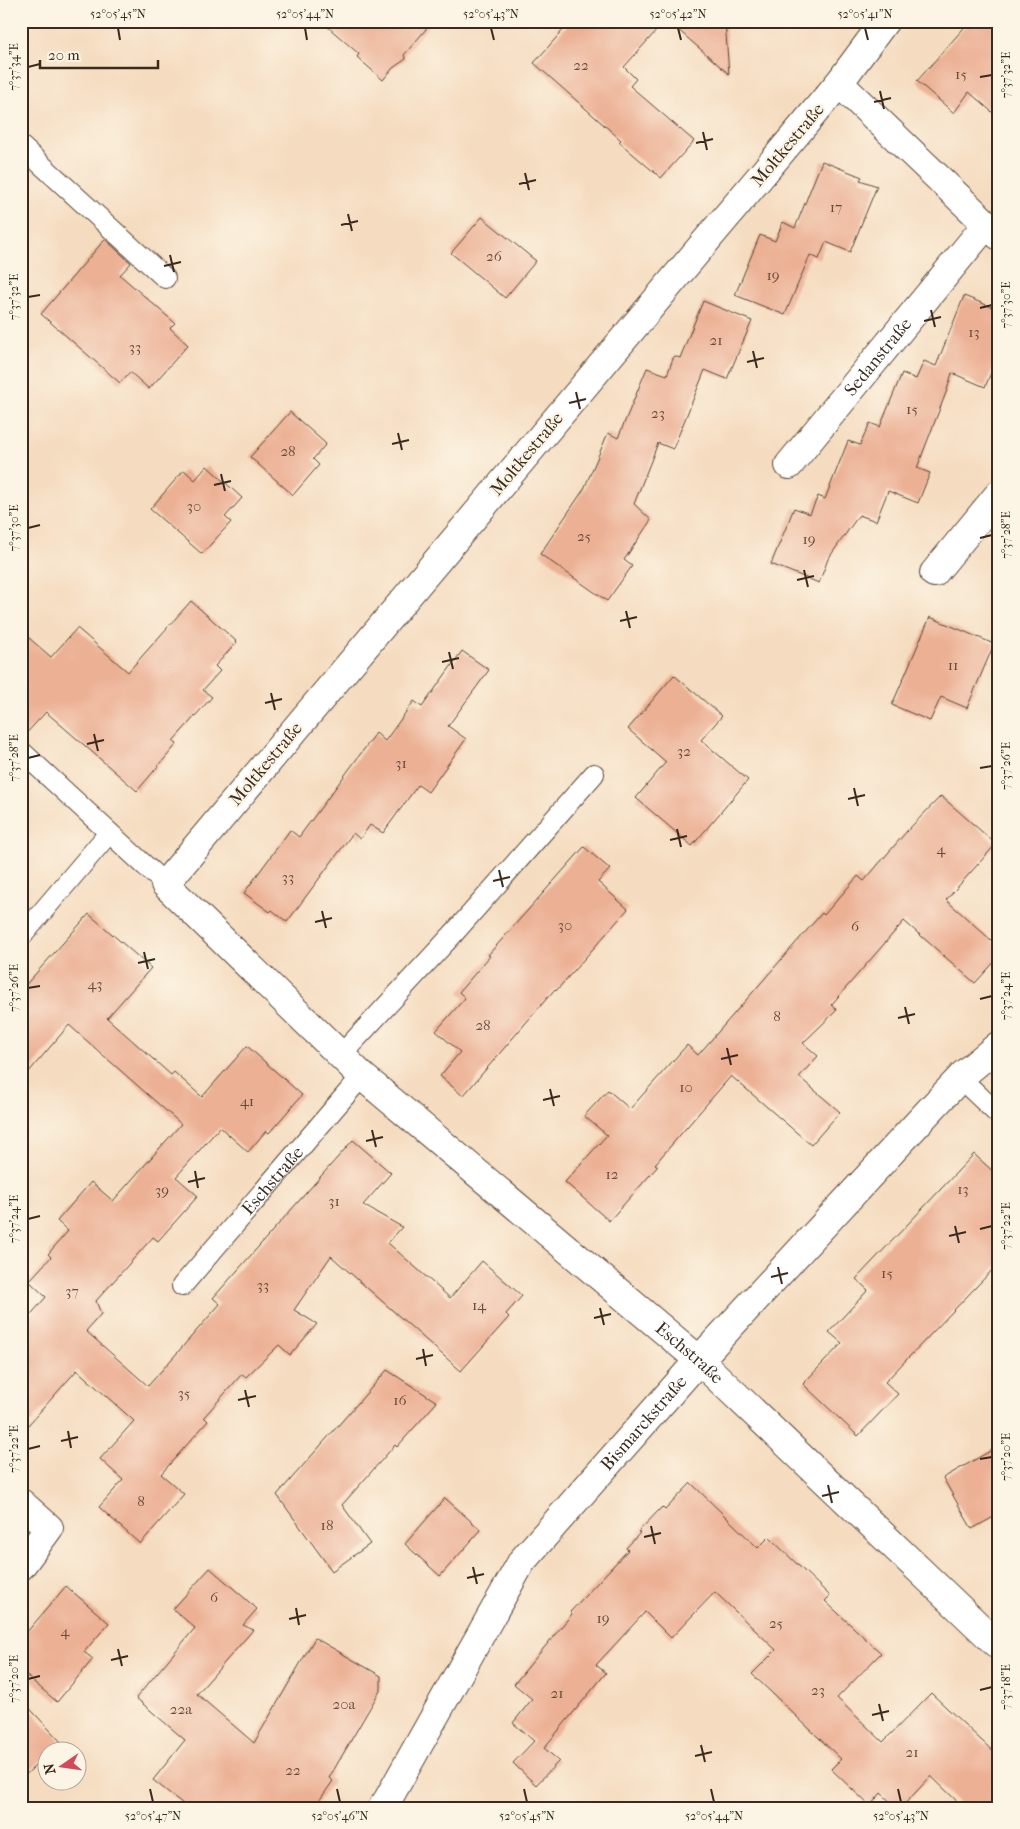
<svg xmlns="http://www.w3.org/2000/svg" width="1020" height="1829" font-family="'IM FELL French Canon',serif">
  <rect width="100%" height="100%" fill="#fcf5e5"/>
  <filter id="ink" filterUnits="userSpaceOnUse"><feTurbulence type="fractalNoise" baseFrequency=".02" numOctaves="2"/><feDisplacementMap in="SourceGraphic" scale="10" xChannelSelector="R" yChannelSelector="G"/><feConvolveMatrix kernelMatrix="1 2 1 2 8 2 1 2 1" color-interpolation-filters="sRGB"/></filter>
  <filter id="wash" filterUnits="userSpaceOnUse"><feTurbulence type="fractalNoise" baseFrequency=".0096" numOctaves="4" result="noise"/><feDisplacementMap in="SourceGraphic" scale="20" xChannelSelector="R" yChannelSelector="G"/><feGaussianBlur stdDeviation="1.12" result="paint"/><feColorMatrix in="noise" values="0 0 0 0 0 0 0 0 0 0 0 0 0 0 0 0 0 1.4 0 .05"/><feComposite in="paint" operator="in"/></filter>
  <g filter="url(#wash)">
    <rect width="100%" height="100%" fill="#f5dcc0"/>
    <g id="blocks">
      <g fill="#ecb094">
        <path d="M321 21H433L404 55 406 59 393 68 383 80 357 57 359 54Z"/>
        <path d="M571 21H665L624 67 636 79 630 86 694 141 661 178 619 142 621 140 534 63Z"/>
        <path d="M668 21H725L729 74Z"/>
        <path d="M970 21H999V118L969 92 954 113 917 81Z"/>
        <path d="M822 161 862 177 860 180 877 186 850 252 826 242 819 259 810 255 785 315 735 295 760 235 775 241 783 222 795 228Z"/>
        <path d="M482 217 536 261 505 298 451 253Z"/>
        <path d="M105 239 131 263 120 275 175 323 170 328 188 345 149 389 130 372 120 383 41 314Z"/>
        <path d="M964 296 999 310V354L985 387 952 373 947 390 917 468 930 473 918 503 888 491 876 521 859 515 828 559 819 583 771 564 794 508 810 514 818 496 825 499 848 441 860 445 870 423 880 427 902 373 916 379 924 361 936 366Z"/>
        <path d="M703 301 752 321 727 379 705 370 673 449 658 443 634 504 651 520 624 560 632 566 607 601 540 554 584 489 608 433 618 438 647 368 667 375 674 356 680 358Z"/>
        <path d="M290 412 326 444 313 459 319 465 293 495 250 457Z"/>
        <path d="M207 466 242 498 225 517 231 522 202 554 150 509 184 470 195 480Z"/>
        <path d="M191 601 237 642 215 666 220 671 203 690 212 697 173 741 177 744 137 791 46 712 21 739V631L51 657 77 628 128 672Z"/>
        <path d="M930 617 994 644 967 708 941 697 930 721 892 705Z"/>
        <path d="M462 651 489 670 448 726 466 739 428 792 418 785 383 833 370 825 360 839 353 833 287 922 272 910 270 912 244 893 290 830 299 837 376 733 385 741 414 701 422 707Z"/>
        <path d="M674 675 722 716 701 740 748 780 692 846 636 798 666 762 628 729Z"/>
        <path d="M941 796 996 844 946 900 999 947V957L975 983 904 921 831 1005 837 1010 803 1043 818 1056 799 1077 840 1112 811 1145 731 1076 655 1164 658 1166 609 1221 565 1182 607 1135 584 1116 608 1090 630 1109 687 1045 698 1055 822 913 824 915 858 876 864 881 907 831Z"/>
        <path d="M584 847 610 869 598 882 628 909 556 991 555 989 463 1096 440 1076 460 1052 436 1031 465 998 459 992 490 956 488 955Z"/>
        <path d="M89 914 151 968 107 1018 171 1075 174 1072 202 1097 247 1046 302 1095 269 1133 266 1131 248 1152 220 1127 176 1177 198 1196 158 1241 153 1237 96 1301 101 1314 86 1331 148 1386 220 1304 213 1298 353 1140 391 1173 363 1205 402 1227 388 1243 450 1298 482 1261 522 1296 506 1314 509 1317 461 1371 331 1256 294 1310 317 1324 290 1355 279 1345 246 1377 242 1374 204 1417 208 1421 161 1474 184 1494 140 1544 99 1507 123 1480 100 1459 134 1421 77 1370 21 1433V1326L46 1297 29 1281 51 1257 48 1254 68 1231 57 1221 91 1182 113 1201 181 1124 69 1025 21 1081V990Z"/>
        <path d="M974 1154 999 1177V1263L885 1382 898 1394 858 1436 803 1384 842 1343 829 1332 868 1290 856 1279Z"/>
        <path d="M387 1370 437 1402 397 1447 395 1445 342 1505 370 1544 332 1571 277 1495Z"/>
        <path d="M999 1446V1514L972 1529 943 1478Z"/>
        <path d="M691 1483 758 1548 769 1537 830 1596 825 1601 881 1653 837 1698 883 1742 931 1693 999 1757V1808H964L931 1776 901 1808H897L881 1793 870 1806 831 1769 841 1759 752 1674 776 1650 715 1592 671 1638 645 1612 596 1665 606 1673 544 1748 559 1761 536 1785 513 1763 534 1741 513 1723 532 1699 514 1684 572 1614 570 1612 628 1550 626 1548 640 1533 638 1532 662 1507 665 1510Z"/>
        <path d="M445 1498 481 1530 440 1576 405 1544Z"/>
        <path d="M210 1568 257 1609 243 1625 253 1630 197 1694 254 1743 315 1638 381 1676V1689L329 1778 333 1781 314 1808H188L153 1780 185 1740 136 1698 195 1628 173 1609Z"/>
        <path d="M66 1586 109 1623 84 1652 93 1659 57 1702 21 1671V1639Z"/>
        <path d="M21 1699 61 1742 50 1752H48V1754L21 1779Z"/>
      </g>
    </g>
  </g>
  <g filter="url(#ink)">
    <use href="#blocks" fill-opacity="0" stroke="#574536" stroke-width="1"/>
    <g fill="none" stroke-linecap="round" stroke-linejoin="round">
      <g stroke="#574536" stroke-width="22">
        <g id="lane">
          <path d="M21 146 165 278"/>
          <path d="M21 751 165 884"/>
          <path d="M21 937 109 833"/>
          <path d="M341 1055 454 933 594 774"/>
          <path d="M960 1078 999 1115"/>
          <path id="s1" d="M182 1286 362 1076"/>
        </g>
      </g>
      <g stroke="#574536" stroke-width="30">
        <g id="street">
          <path id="s2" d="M885 21 839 83 165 884 362 1076 699 1360 999 1646"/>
          <path d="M839 83 999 236"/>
          <path id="s3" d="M789 465 986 225"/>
          <path d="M934 573 999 494"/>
          <path d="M21 1503 49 1528 21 1566"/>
          <path id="s4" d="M382 1808 387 1801 522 1561 699 1360 929 1111 964 1074 999 1045"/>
        </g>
      </g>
      <use href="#lane" stroke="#fff" stroke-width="20"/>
      <use href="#street" stroke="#fff" stroke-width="28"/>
    </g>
  </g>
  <path fill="none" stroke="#3b2a1e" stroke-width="2" d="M118 28 120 40M305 28 307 40M491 28 494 40M678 28 681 40M865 28 868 40M28 67 40 64M980 77 992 75M880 91 884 109M874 102 891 98M703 132 707 150M696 143 713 139M525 173 529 190M519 184 536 180M348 214 352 231M341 225 358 221M170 255 174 272M164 266 181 262M28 297 40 295M980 308 992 305M931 310 935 327M924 321 941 317M753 351 757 368M747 362 764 358M576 392 580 409M569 403 586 399M398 433 402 450M392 444 409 440M221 474 225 491M214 485 231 481M28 528 40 525M980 538 992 535M804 570 808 587M797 580 814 576M626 611 630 628M620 621 637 617M449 652 453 669M442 662 459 658M271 693 275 710M265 703 282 699M94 734 98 751M87 744 104 740M28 758 40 755M980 768 992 766M854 788 858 806M848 799 865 795M677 829 681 847M670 840 687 836M499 870 503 887M493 881 510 877M322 911 326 928M315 922 332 918M144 952 148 969M138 963 155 959M28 988 40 986M980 999 992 996M905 1007 909 1024M898 1018 915 1014M727 1048 731 1065M721 1059 738 1055M550 1089 554 1106M543 1100 560 1096M372 1130 376 1147M366 1141 383 1137M195 1171 198 1188M188 1182 205 1178M28 1219 40 1216M955 1226 959 1243M980 1229 992 1226M949 1236 966 1232M778 1267 782 1284M771 1277 788 1273M600 1308 604 1325M594 1318 611 1314M423 1349 426 1366M416 1359 433 1355M245 1390 249 1407M238 1400 256 1396M68 1431 71 1448M61 1441 78 1437M28 1449 40 1446M980 1459 992 1457M828 1485 832 1503M822 1496 839 1492M651 1526 655 1544M644 1537 661 1533M473 1567 477 1584M467 1578 484 1574M296 1608 299 1625M289 1619 306 1615M118 1649 122 1666M111 1660 128 1656M28 1679 40 1676M980 1690 992 1687M879 1704 883 1721M872 1715 889 1711M701 1745 705 1762M695 1756 712 1752M150 1789 153 1802M337 1789 340 1802M524 1789 527 1802M711 1789 714 1802M898 1789 901 1802"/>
  <g text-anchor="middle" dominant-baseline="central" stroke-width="4.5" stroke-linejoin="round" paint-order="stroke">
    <g font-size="15" fill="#674c3c">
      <text x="581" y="65">22</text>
      <text x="961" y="74">15</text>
      <text x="836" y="207">17</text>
      <text x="494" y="256">26</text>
      <text x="773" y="275">19</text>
      <text x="974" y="332">13</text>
      <text x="716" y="340">21</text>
      <text x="135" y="347">33</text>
      <text x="912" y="409">15</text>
      <text x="658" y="413">23</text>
      <text x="288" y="451">28</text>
      <text x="194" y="506">30</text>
      <text x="584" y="536">25</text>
      <text x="809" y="539">19</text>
      <text x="953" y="665">11</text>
      <text x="684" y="751">32</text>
      <text x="401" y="763">31</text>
      <text x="941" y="849">4</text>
      <text x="288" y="877">33</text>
      <text x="565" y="925">30</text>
      <text x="855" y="926">6</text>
      <text x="95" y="984">43</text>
      <text x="777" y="1016">8</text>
      <text x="483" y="1025">28</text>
      <text x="686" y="1087">10</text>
      <text x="247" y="1101">41</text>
      <text x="612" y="1174">12</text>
      <text x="963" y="1189">13</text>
      <text x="162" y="1190">39</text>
      <text x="334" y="1201">31</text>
      <text x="887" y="1273">15</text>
      <text x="263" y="1285">33</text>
      <text x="72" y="1291">37</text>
      <text x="479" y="1305">14</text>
      <text x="184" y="1393">35</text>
      <text x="400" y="1400">16</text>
      <text x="141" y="1501">8</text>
      <text x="327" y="1525">18</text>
      <text x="214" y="1597">6</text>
      <text x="603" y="1618">19</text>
      <text x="776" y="1623">25</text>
      <text x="65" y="1631">4</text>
      <text x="818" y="1690">23</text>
      <text x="557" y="1693">21</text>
      <text x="344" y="1704">20a</text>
      <text x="181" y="1709">22a</text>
      <text x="912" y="1752">21</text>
      <text x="293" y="1770">22</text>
    </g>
    <g font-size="18" fill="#3b2a1e" stroke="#fcf5e5">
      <text transform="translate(788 145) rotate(-50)">Moltkestraße</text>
      <text stroke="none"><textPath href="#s3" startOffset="140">Sedanstraße</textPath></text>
      <text transform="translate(527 454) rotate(-50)">Moltkestraße</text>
      <text transform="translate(266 764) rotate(-50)">Moltkestraße</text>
      <text stroke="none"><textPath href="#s1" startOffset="139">Eschstraße</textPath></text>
      <text stroke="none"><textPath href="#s2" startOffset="1828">Eschstraße</textPath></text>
      <text stroke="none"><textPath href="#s4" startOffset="468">Bismarckstraße</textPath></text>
    </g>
  </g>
  <rect width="1020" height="1829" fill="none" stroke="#fcf5e5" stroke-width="55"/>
  <g transform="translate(62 1766) rotate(257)"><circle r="24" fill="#fcf5e5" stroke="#afa495"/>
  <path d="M0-4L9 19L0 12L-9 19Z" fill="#d1495b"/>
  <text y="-8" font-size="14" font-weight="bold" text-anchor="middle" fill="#3b2a1e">N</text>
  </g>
  <path d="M40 60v8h118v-8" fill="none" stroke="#3b2a1e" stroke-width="2.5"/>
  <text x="48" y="60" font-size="15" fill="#3b2a1e" stroke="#fcf5e5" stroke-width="4" paint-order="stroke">20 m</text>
  <rect x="28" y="28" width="964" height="1774" fill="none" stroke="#3b2a1e" stroke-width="2"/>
  <g font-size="12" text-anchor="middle" fill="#3b2a1e">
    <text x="118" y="18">52°05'45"N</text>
    <text x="305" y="18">52°05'44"N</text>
    <text x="491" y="18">52°05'43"N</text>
    <text x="678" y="18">52°05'42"N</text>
    <text x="865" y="18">52°05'41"N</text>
    <text transform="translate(14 67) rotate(-90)" y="4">7°37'34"E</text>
    <text transform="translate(1006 75) rotate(-90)" y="4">7°37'32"E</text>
    <text transform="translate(14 297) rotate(-90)" y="4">7°37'32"E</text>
    <text transform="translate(1006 305) rotate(-90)" y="4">7°37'30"E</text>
    <text transform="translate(14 528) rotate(-90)" y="4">7°37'30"E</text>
    <text transform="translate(1006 535) rotate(-90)" y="4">7°37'28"E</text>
    <text transform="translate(14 758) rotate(-90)" y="4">7°37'28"E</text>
    <text transform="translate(1006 766) rotate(-90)" y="4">7°37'26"E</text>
    <text transform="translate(14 988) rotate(-90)" y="4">7°37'26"E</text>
    <text transform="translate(1006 996) rotate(-90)" y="4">7°37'24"E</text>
    <text transform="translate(14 1219) rotate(-90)" y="4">7°37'24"E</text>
    <text transform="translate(1006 1226) rotate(-90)" y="4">7°37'22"E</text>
    <text transform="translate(14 1449) rotate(-90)" y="4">7°37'22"E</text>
    <text transform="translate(1006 1457) rotate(-90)" y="4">7°37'20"E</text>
    <text transform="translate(14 1679) rotate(-90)" y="4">7°37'20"E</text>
    <text transform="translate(1006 1687) rotate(-90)" y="4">7°37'18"E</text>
    <text x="153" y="1820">52°05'47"N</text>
    <text x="340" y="1820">52°05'46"N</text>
    <text x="527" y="1820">52°05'45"N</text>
    <text x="714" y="1820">52°05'44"N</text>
    <text x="901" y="1820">52°05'43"N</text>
  </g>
</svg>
